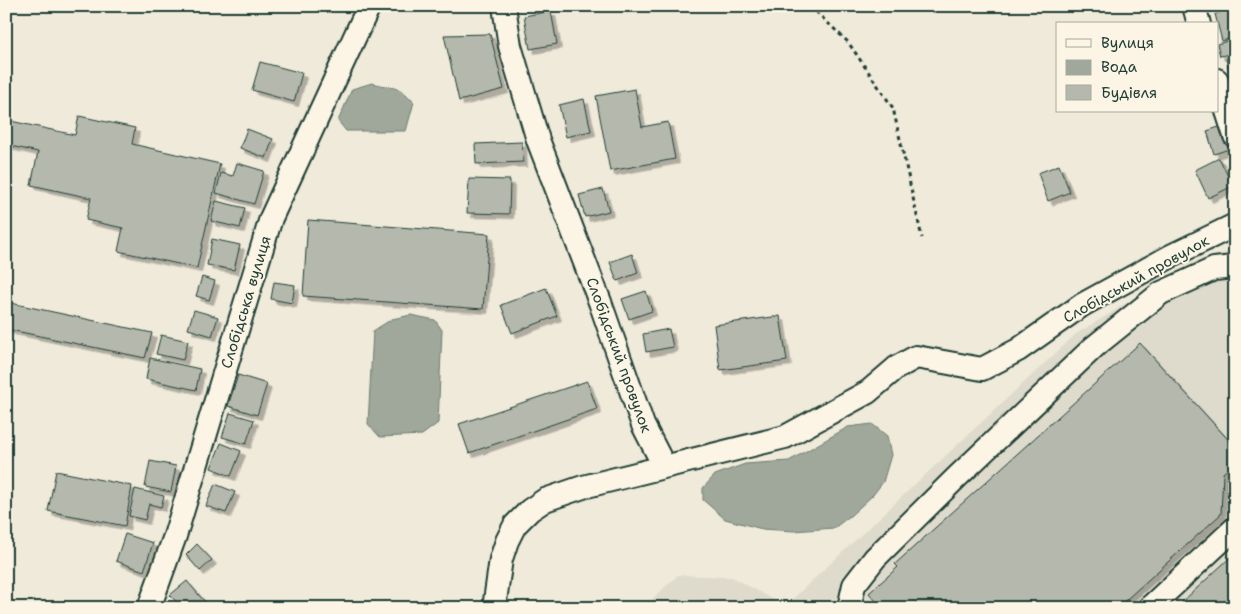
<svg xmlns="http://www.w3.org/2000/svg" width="1241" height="614" font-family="'Shantell Sans',sans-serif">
  <defs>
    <filter id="shadow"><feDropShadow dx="4.5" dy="4.5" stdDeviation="0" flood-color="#0004"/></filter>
  </defs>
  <rect width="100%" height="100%" fill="#efeada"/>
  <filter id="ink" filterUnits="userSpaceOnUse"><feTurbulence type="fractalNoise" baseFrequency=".02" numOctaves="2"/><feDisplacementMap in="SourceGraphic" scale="10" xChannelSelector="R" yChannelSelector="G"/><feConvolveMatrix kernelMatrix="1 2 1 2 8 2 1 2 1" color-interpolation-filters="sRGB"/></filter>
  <g filter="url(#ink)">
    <path fill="#dedbcc" d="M1235 250V608H643L678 575 732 577 785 606 1076 334 1198 260Z"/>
    <g fill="#9fa89a" stroke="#6c7d71">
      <path d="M372 83 399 89 414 102 406 131H346L338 121 352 89Z"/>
      <path d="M411 315 435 320 442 330 438 423 422 435 380 437 368 424 373 331 392 319Z"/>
      <path d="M872 424 887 436 891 455 883 482 873 495 850 516 834 528 794 531 762 529 725 519 703 500V488L715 475 745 464 789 461 848 427Z"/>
    </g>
    <g fill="#b5b9ad" stroke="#1f3d34" filter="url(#shadow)">
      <path d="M1235 8V37L1222 41 1215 14Z"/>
      <path d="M551 11 557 44 530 49 524 16Z"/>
      <path d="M490 34 504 89 459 101 444 35Z"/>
      <path d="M1235 39V53L1220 56 1217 44Z"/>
      <path d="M1235 57V79L1231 80 1226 59Z"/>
      <path d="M260 62 302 73 294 102 252 90Z"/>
      <path d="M635 89 642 127 668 122 675 159 610 171 596 96Z"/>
      <path d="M584 99 591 131 566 137 559 105Z"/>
      <path d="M79 116 135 128 132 144 220 164 197 268 118 251 123 228 86 220 91 198 31 185 38 152 6 145V120L75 135Z"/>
      <path d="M1225 125 1232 148 1214 154 1207 131Z"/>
      <path d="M247 129 273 139 266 158 240 148Z"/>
      <path d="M522 142 523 162 476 164 475 144Z"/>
      <path d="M1219 158 1233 186 1208 198 1195 170Z"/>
      <path d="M237 163 264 171 254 204 216 193 221 173 233 176Z"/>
      <path d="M1059 165 1070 192 1048 201 1038 173Z"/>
      <path d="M469 179 510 180 509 214 467 213Z"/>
      <path d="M603 189 609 211 585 217 579 195Z"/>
      <path d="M216 201 245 208 240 228 211 221Z"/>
      <path d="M308 220 489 234 483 309 303 296Z"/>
      <path d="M212 239 240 245 234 270 207 265Z"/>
      <path d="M632 254 638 273 617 281 610 262Z"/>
      <path d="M202 277 215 281 209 300 196 296Z"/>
      <path d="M274 282 295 285 292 303 271 299Z"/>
      <path d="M546 288 557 316 512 333 501 305Z"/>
      <path d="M646 291 652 311 629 319 622 299Z"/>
      <path d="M6 302 152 333 145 358 6 329Z"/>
      <path d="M194 310 218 317 212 336 188 329Z"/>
      <path d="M780 316 787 361 720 370 714 325Z"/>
      <path d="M669 329 673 347 646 352 643 334Z"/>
      <path d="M161 335 188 341 183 360 156 354Z"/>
      <path d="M1140 343 1235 447V463L1223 473 1221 514 1117 608H882L869 593 898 567 895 564Z"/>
      <path d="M150 358 200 369 196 390 146 379Z"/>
      <path d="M238 375 267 384 257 415 228 406Z"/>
      <path d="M587 381 597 409 469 453 459 424Z"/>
      <path d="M230 413 254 420 246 444 222 437Z"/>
      <path d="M221 443 241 451 231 476 211 468Z"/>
      <path d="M150 461 176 466 171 492 145 487Z"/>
      <path d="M56 471 132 486 125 526 48 511Z"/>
      <path d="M215 484 235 492 226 513 206 506Z"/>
      <path d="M135 489 164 496 161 507 149 504 145 520 129 516Z"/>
      <path d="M125 534 153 543 144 571 116 561Z"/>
      <path d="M197 544 212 560 200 571 186 555Z"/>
      <path d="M1235 553V608H1187L1182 602Z"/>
      <path d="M187 581 210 608H182L170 595Z"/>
    </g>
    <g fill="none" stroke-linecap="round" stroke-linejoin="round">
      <g stroke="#1f3d34" stroke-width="26">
        <g id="minor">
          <path d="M504 6 510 46 538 140 600 302 643 425 664 466"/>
          <path d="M1194 6 1199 24"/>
          <path d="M1217 80 1235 136"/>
          <path d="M149 608 175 536 271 218 369 6"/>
          <path d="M494 608 501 559 507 541 515 525 530 510 545 500 583 487 785 437 868 392 896 368 916 357 982 369 1018 350 1082 305 1171 256 1235 225"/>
          <path d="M849 608 854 585 875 558 957 477 1094 347 1161 293 1214 269 1235 267"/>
          <path d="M1149 608 1235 528"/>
        </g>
      </g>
      <path stroke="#1f3d34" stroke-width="3" stroke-dasharray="4 4" stroke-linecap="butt" d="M810 6 848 42 893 108 922 238"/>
      <use href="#minor" stroke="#fcf5e5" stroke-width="22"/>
    </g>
  </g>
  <g text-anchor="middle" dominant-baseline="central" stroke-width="4" stroke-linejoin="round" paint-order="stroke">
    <g font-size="15" fill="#1f3d34" stroke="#fcf5e5">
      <text transform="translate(1136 279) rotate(-29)">Слобідський провулок</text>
      <text transform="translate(246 302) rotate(-73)">Слобідська вулиця</text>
      <text transform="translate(619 355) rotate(70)">Слобідський провулок</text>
    </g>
  </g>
  <rect width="1241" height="614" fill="none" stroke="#fcf5e5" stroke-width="25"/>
  <rect x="12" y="12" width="1216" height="589" fill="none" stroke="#1f3d34" stroke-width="2" filter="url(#ink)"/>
  <rect x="1056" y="22" width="162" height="90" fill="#fcf5e5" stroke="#a4ab9e"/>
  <rect x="1066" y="39" width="25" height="8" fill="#fcf5e5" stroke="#a4ab9e"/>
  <text x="1101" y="48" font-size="15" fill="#1f3d34">Вулиця</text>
  <rect x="1066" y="60" width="25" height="15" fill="#9fa89a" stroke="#a4ab9e"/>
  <text x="1101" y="72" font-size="15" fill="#1f3d34">Вода</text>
  <rect x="1066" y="85" width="25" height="15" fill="#b5b9ad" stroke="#a4ab9e"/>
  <text x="1101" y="98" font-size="15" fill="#1f3d34">Будівля</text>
</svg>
